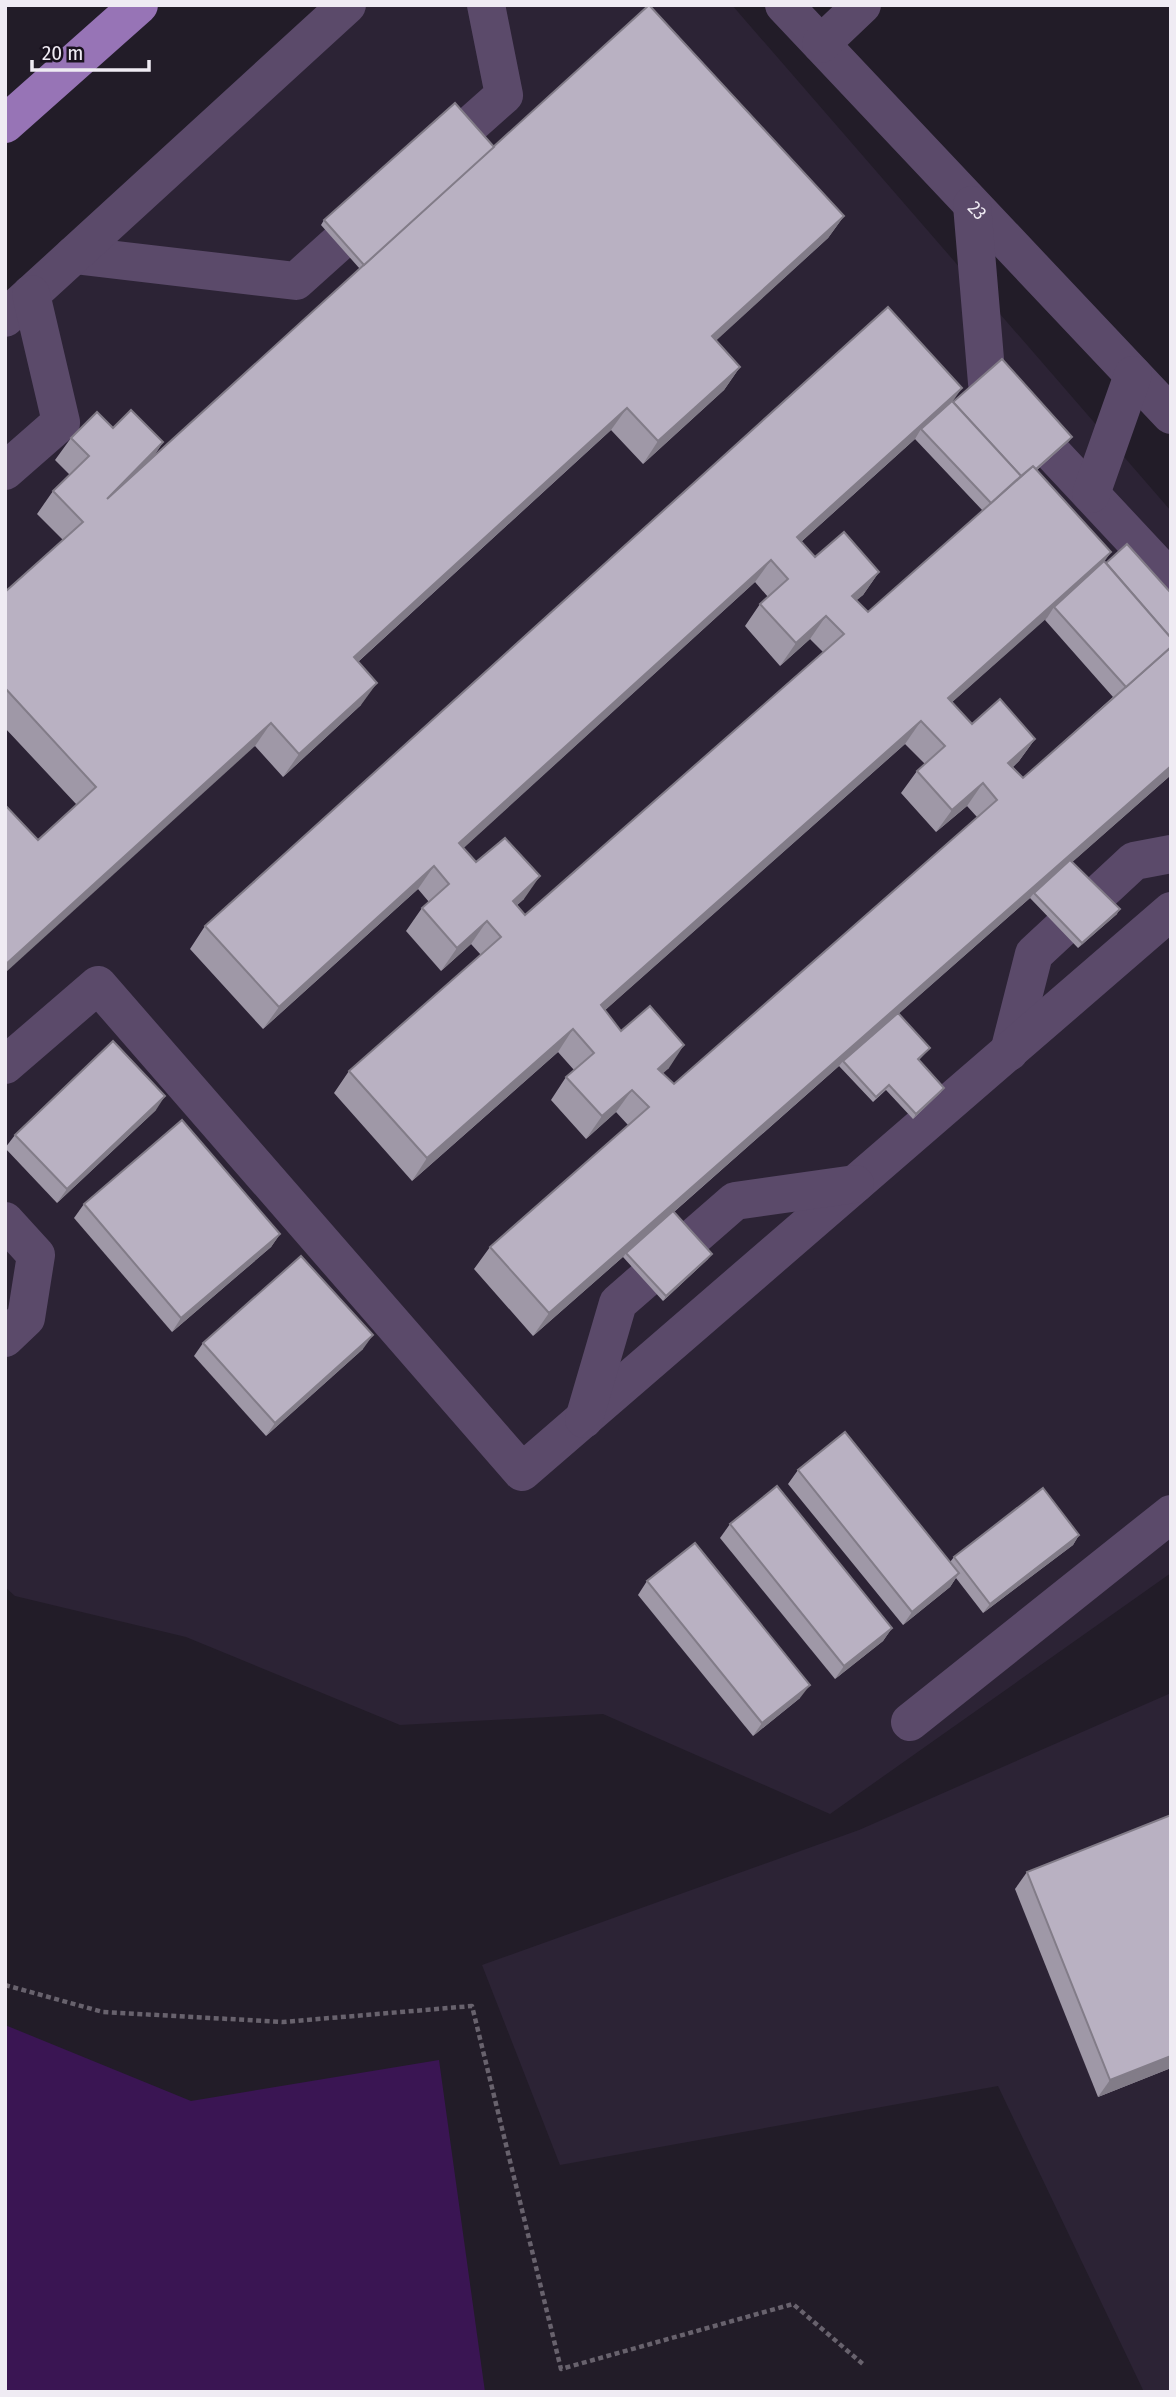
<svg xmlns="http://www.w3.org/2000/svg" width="1176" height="2397" font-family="'Fira Sans Condensed',sans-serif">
  <rect width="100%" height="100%" fill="#221c28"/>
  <g fill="#2c2335">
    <path d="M322 5H732L1171 511V1573L830 1814 603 1714 400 1725 186 1637 15 1596 5 1587V295Z"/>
    <path d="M1171 1693V2392H1144L998 2086 560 2165 482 1965 859 1830Z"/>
  </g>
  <path fill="#3a1553" d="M5 2025 191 2101 439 2060 485 2392H5Z"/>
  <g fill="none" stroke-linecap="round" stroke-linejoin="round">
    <path stroke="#68626d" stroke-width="4.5" stroke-dasharray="5 3.5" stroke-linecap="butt" d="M5 1985 103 2012 283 2022 472 2006 561 2369 793 2304 864 2365"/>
    <g stroke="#5b4a6a" stroke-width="38">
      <path id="s1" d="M784 5 1171 415"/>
      <path d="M821 44 862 5"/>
      <path d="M432 159 504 95 486 5"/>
      <path d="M972 205 987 383 1171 580"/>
      <path d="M74 255 296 281 377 208"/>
      <path d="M5 318 347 5"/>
      <path d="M5 471 61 422 31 294"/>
      <path d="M1091 494 1133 375"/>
      <path d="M1009 1052 1034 954 1134 861 1171 854"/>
      <path d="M5 1065 98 985 522 1472 1171 911"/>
      <path d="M5 1221 36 1255 26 1318 5 1338"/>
      <path d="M584 1419 618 1303 735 1201 855 1184"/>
      <path d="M910 1722 1171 1514"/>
    </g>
    <path stroke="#9774b6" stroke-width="38" d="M5 124 139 5"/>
  </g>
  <g fill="#9f98a7" fill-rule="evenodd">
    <path d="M494 147 844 216 828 238 716 340 740 367 724 390 643 464 611 430 358 662 361 705 283 777 255 746 38 840 77 805 5 728V592L63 540 37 514 53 491 70 475 55 460 71 438 113 428 163 442 152 459 360 269 321 225 324 220Z"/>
    <path d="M952 401 1072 437 1069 441 1037 470 1111 552 1104 561 1106 563 1171 593V775L1072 862 1117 914 1078 948 1030 898 898 1014 930 1048 919 1060 941 1092 913 1119 886 1090 873 1102 839 1066 674 1212 708 1259 663 1301 623 1257 624 1256 533 1336 474 1269 490 1247 628 1125 616 1112 586 1139 551 1100 566 1077 574 1070 558 1052 412 1181 334 1093 349 1071 481 955 471 944 441 971 406 931 422 908 429 902 418 889 263 1029 190 949 205 926ZM915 439 983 511 868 612 856 600 863 595 879 572 815 557 801 542ZM755 582 768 597 760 604 745 626 780 666 810 639 823 652 525 915 517 905 524 899 476 862 463 848ZM1046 618 1045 620 1113 697 1023 778 1013 767 1019 761 1035 739 972 724 952 702ZM905 744 925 764 917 771 901 793 936 832 967 806 977 817 674 1084 662 1073 669 1068 621 1031 605 1010Z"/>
    <path d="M156 1110 57 1203 5 1148 15 1135Z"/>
    <path d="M84 1204 280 1234 271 1247 172 1332 74 1218Z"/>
    <path d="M203 1343 363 1349 266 1436 194 1356Z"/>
    <path d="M798 1470 950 1562 954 1557 1079 1535 1073 1545 983 1613 956 1578 950 1587 903 1625 788 1484Z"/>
    <path d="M730 1524 892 1628 883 1641 835 1679 720 1538Z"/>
    <path d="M647 1581 800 1698 753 1736 638 1595Z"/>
    <path d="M1027 1872 1171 2068 1098 2097 1015 1889Z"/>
  </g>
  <g fill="#827c88">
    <path d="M844 216 828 238 696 359 712 336Z"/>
    <path d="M740 367 724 390 643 464 658 441Z"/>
    <path d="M962 388 946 411 921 429 915 439 781 560 797 537Z"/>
    <path d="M627 408 611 430 338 680 354 657Z"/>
    <path d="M1072 437 1069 441 987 515Z"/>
    <path d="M163 442 148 465 107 499Z"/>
    <path d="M1111 552 1095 575 1054 607 1047 618 932 720 948 698Z"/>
    <path d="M771 560 755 582 444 866 459 843Z"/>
    <path d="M879 572 863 595 836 618 852 596Z"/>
    <path d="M826 616 810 639 780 666 796 643Z"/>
    <path d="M377 683 361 705 283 777 299 754Z"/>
    <path d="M921 721 905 744 585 1028 601 1005Z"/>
    <path d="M271 723 255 746 5 973V965Z"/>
    <path d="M1035 739 1019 761 992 785 1008 763Z"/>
    <path d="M1171 766V775L1035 895 1034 893 1030 898 844 1062 843 1061 839 1066 627 1253H626L624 1256 533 1336 549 1313Z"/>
    <path d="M983 783 967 806 936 832 952 810Z"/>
    <path d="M434 866 418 889 263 1029 279 1007Z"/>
    <path d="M540 876 524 899 497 923 513 901Z"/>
    <path d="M1120 909 1117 914 1078 948 1082 943Z"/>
    <path d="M487 921 471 944 441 971 457 948Z"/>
    <path d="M573 1029 558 1052 412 1181 427 1158Z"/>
    <path d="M684 1045 669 1068 642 1092 658 1069Z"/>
    <path d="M944 1088 941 1092 913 1119 916 1114Z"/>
    <path d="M632 1090 616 1112 586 1139 602 1116Z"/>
    <path d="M165 1096 156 1110 57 1203 67 1189Z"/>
    <path d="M280 1234 271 1247 172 1332 181 1318Z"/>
    <path d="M712 1254 708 1259 663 1301 666 1296Z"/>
    <path d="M373 1335 363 1349 266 1436 275 1423Z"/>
    <path d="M1079 1535 1073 1545 983 1613 990 1604Z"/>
    <path d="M959 1573 950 1587 903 1625 912 1612Z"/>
    <path d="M892 1628 883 1641 835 1679 844 1666Z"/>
    <path d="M810 1685 800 1698 753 1736 762 1723Z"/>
    <path d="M1171 2056V2068L1098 2097 1110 2080Z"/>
  </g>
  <g fill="#b9b1c2" stroke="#827c88" stroke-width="2" fill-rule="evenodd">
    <path d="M649 5 844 216 712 336 740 367 658 441 627 408 354 657 377 683 299 754 271 723 5 965V805L38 840 96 787 5 688V592L83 522 53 491 89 456 71 438 97 412 113 428 131 410 163 442 107 499Z"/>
    <path d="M455 103 494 147 364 265 324 220Z"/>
    <path d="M888 307 962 388 797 537 815 557 844 532 879 572 852 596 868 612 1033 466 1111 552 948 698 972 724 1000 699 1035 739 1008 763 1023 778 1171 647V766L549 1313 490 1247 649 1107 632 1090 602 1116 566 1077 594 1053 573 1029 427 1158 349 1071 501 937 487 921 457 948 422 908 449 884 434 866 279 1007 205 926ZM771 560 788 579 760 604 796 643 826 616 844 634 525 915 513 901 540 876 505 838 476 862 459 843ZM921 721 945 746 917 771 952 810 983 783 997 800 674 1084 658 1069 684 1045 650 1006 621 1031 601 1005Z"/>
    <path d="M1002 359 1072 437 1036 469 1033 466 1021 476 953 402Z"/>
    <path d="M952 401 1021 476 991 503 921 429Z"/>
    <path d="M1127 544 1171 593V638L1106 563Z"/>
    <path d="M1104 561 1171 638V647L1126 687 1054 607Z"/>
    <path d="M1070 860 1120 909 1082 943 1034 893Z"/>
    <path d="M898 1013 930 1048 918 1059 944 1088 916 1114 889 1085 876 1097 843 1061Z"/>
    <path d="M113 1041 165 1096 67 1189 15 1135Z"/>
    <path d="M182 1120 280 1234 181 1318 84 1204Z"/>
    <path d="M673 1211 712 1254 666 1296 626 1253Z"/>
    <path d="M301 1256 373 1335 275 1423 203 1343Z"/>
    <path d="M845 1432 959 1573 912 1612 798 1470Z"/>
    <path d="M777 1486 892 1628 844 1666 730 1524Z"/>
    <path d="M1043 1488 1079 1535 990 1604 954 1557Z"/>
    <path d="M695 1543 810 1685 762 1723 647 1581Z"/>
    <path d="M1171 1815V2056L1110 2080 1027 1872Z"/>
  </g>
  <g text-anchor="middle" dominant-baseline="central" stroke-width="7" stroke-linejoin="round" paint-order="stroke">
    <g font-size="19" fill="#efebf3" stroke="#19121e">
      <text stroke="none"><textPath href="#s1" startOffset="282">23</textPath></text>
    </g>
  </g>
  <rect width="1176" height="2397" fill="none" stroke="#efebf3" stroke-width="14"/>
  <path d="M32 60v10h117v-10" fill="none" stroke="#efebf3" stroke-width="3.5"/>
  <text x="42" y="60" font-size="21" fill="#efebf3" stroke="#19121e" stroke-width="5" paint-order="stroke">20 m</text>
</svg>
